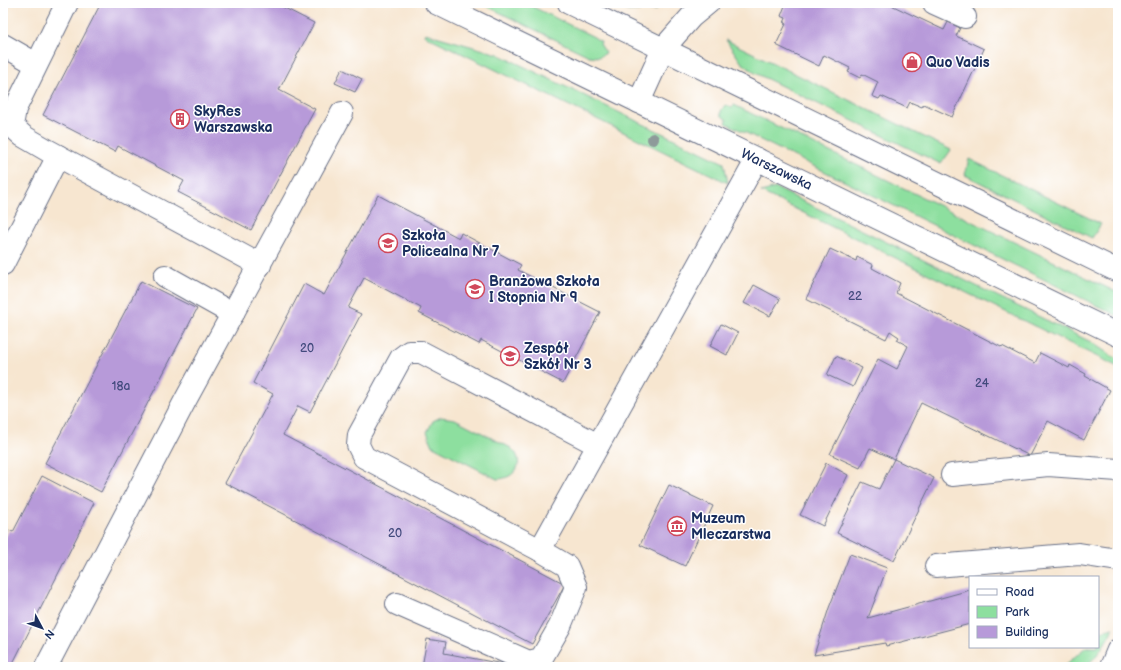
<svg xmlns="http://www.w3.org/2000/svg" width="1121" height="670" font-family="'Balsamiq Sans',sans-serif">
  <rect width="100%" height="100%" fill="#fff"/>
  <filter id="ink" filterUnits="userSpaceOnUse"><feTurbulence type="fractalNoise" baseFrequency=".025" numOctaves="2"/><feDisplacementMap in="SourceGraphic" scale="8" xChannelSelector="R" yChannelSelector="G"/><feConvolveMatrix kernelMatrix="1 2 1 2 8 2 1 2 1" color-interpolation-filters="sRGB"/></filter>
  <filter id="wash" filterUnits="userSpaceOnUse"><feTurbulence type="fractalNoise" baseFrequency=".012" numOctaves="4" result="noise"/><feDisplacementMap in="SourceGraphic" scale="16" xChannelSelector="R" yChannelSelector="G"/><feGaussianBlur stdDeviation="0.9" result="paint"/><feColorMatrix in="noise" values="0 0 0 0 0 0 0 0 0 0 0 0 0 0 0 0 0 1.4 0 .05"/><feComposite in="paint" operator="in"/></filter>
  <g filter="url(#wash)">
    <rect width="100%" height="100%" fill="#f7e6d0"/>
    <g fill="#8ddf9f" stroke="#54877e">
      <path d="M480 3H525L594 37 601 42 600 44 606 53 599 57 589 56Z"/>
      <path d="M611 3H642L657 10 628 11Z"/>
      <path d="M425 33 498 54 724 163 728 183 424 35Z"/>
      <path d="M726 40 951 150 941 164 755 73 741 62Z"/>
      <path d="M725 105 732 107 734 105 1118 293V316L726 123 727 120 721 115V111Z"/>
      <path d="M969 159 1101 224 1092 238 965 175Z"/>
      <path d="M776 188 1091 342 1118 360V367L761 192Z"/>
      <path d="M441 417 455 419 511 448C527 462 515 479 497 479L433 446 427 432 433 421Z"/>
      <path d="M1113 628C1108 639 1094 664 1082 667 1076 668 1068 667 1063 667L1086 647H1098V634L1101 631Z"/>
    </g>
    <g id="blocks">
      <g fill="#b79ad9">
        <path d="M101 3H275L314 23 279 90 315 109 251 230 178 192 184 181 118 146 115 152 43 115Z"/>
        <path d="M786 3H887L944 30 948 22 960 28 956 36 984 49 952 117 924 104 922 107 910 102 907 108 881 96 879 99 872 96 878 82 862 74 860 78 848 72 850 68 824 55 819 66 776 45 786 24 784 23 786 18 781 16Z"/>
        <path d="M342 69 362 79 355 92 335 83Z"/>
        <path d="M378 195 459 238 461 233 521 265 518 270 600 312 563 383 481 340 479 344 419 313 421 308 364 278 348 308 361 314 310 412 298 406 283 435 565 584 532 644 225 483 273 394 253 383 304 284 324 295Z"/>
        <path d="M830 249 856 261 857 257 873 265 872 268 900 283 896 293 1001 347 1002 346 1035 363 1040 353 1069 368 1070 365 1086 374 1085 376 1110 390 1084 440 1048 421 1030 456 921 403 894 459 870 448 860 468 830 454 878 359 897 369 908 346 897 340 899 337 890 331 886 339 806 299Z"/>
        <path d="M141 281 197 309 101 492 45 463Z"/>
        <path d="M754 285 780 299 770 316 744 303Z"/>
        <path d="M721 324 738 333 727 355 710 346Z"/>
        <path d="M836 356 862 368 853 387 827 375Z"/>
        <path d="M894 459 934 478 894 561 837 533 862 482 879 489Z"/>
        <path d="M826 463 848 475 823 526 800 515Z"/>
        <path d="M42 476 94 503 11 667H3V543L9 530 13 532Z"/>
        <path d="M669 485 713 506 685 566 640 545Z"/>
        <path d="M850 554 887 568 868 618 970 590V624L886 646 885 643 814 655 829 608Z"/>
        <path d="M427 639 446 642 444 653 514 666V667H422Z"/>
      </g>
    </g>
  </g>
  <g filter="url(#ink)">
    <use href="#blocks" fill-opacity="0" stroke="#686f86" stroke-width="1"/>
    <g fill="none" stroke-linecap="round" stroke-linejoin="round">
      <g stroke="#686f86" stroke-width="24">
        <g id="minor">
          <path d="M67 3 15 109 12 126 23 136 47 150 260 265"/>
          <path d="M934 3 965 17"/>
          <path d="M3 45 36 64"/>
          <path d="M639 102 663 49 691 17 708 3"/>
          <path d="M3 264 58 156"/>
          <path d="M165 276 233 314"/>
          <path d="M952 475 1048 465 1118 470"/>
          <path d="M540 550 364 457 358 445 359 435 401 358 409 352H421L598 445"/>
          <path d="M936 566 1079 554 1118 560"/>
          <path d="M397 604 529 662 541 659 560 626 576 587 567 566 540 550 757 159"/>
          <path d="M46 667 186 399 342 113"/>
        </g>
      </g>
      <g stroke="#686f86" stroke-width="24">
        <g id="major">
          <path id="s1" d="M436 3 1118 335"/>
          <path d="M569 3 1118 271"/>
          <path d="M1111 667 1118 650"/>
        </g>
      </g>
      <use href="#minor" stroke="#fff" stroke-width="22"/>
      <use href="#major" stroke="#fff" stroke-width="22"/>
    </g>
    <circle fill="#8e9a9a" cx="653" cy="139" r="6"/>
  </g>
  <defs>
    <g id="shop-ring" transform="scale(1)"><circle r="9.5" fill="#fff" stroke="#d1495b" stroke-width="1.5"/><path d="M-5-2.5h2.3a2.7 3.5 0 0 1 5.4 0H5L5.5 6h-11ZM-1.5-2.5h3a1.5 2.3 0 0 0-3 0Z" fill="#d1495b"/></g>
    <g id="building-ring" transform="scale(1)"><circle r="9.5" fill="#fff" stroke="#d1495b" stroke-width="1.5"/><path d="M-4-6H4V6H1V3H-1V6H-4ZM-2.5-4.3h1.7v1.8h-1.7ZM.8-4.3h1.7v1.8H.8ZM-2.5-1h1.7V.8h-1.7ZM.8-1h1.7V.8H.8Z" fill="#d1495b"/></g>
    <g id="university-ring" transform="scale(1)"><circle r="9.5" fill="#fff" stroke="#d1495b" stroke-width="1.5"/><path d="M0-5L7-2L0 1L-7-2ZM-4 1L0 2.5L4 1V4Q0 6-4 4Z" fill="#d1495b"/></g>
    <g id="school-ring" transform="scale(1)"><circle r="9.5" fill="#fff" stroke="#d1495b" stroke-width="1.5"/><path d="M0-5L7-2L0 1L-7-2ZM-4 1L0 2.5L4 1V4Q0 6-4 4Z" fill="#d1495b"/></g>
    <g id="museum-ring" transform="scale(1)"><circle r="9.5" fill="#fff" stroke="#d1495b" stroke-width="1.5"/><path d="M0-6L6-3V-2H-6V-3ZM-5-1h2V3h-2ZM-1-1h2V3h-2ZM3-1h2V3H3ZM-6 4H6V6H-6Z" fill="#d1495b"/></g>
  </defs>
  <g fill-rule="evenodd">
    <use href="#shop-ring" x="912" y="62"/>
    <use href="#building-ring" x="180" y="119"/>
    <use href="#university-ring" x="388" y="243"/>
    <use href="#school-ring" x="475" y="289"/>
    <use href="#school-ring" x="510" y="356"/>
    <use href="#museum-ring" x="677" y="526"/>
  </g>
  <g text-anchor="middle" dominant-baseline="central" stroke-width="3" stroke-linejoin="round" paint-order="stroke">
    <g font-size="12" fill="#424a7d">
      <text x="855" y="296">22</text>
      <text x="307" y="348">20</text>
      <text x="982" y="383">24</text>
      <text x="121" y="386">18a</text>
      <text x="395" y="533">20</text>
    </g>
    <g font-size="14" font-weight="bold" fill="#1b2f5e" stroke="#fff" text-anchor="start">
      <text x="926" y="62">Quo Vadis</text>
      <text x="194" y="111">SkyRes<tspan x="194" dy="16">Warszawska</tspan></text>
      <text x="402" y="235">Szkoła<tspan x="402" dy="16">Policealna Nr 7</tspan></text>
      <text x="489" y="281">Branżowa Szkoła<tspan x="489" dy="16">I Stopnia Nr 9</tspan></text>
      <text x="524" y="348">Zespół<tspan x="524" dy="16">Szkół Nr 3</tspan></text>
      <text x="691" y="518">Muzeum<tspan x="691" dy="16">Mleczarstwa</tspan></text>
    </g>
    <g font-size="14" fill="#1b2f5e" stroke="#fff">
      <text stroke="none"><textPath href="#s1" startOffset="379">Warszawska</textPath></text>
    </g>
  </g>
  <rect width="1121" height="670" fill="none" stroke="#fff" stroke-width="16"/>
  <rect x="969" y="576" width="130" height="72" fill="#ffffff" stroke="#a4acbf"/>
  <rect x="977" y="589" width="20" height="6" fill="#ffffff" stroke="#a4acbf"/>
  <text x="1005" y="596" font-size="12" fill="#1b2f5e">Road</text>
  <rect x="977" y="606" width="20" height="12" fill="#8ddf9f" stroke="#a4acbf"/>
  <text x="1005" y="616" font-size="12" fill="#1b2f5e">Park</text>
  <rect x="977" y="626" width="20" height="12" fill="#b79ad9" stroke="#a4acbf"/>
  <text x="1005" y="636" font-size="12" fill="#1b2f5e">Building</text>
  <g transform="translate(42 628) rotate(131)" stroke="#ffffff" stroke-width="3" paint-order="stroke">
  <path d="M0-3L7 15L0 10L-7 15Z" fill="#1b2f5e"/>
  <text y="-6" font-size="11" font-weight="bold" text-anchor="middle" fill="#1b2f5e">N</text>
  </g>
</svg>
